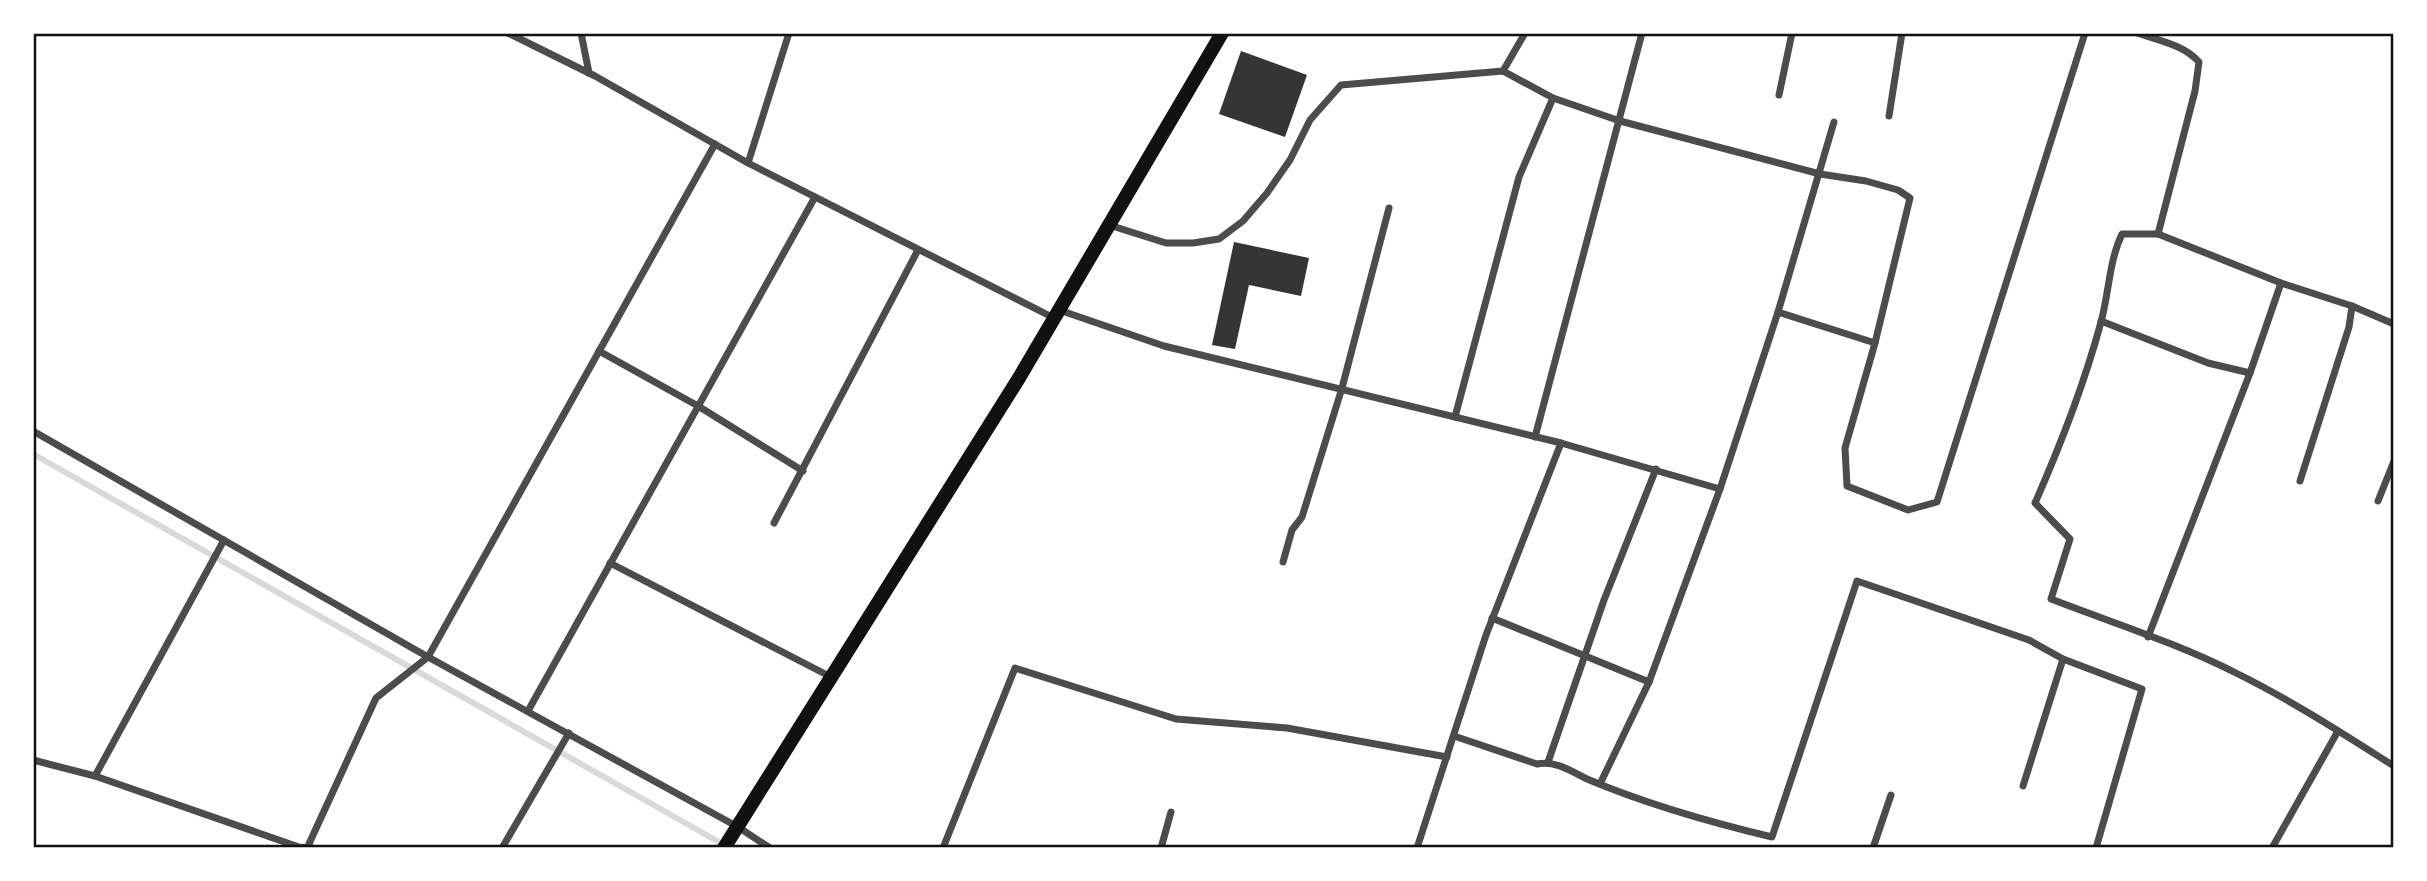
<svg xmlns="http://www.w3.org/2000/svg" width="2427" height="881" font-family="'PT Serif',serif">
  <rect width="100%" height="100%" fill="#fff"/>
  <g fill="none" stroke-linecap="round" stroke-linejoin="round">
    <path stroke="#d9d9d9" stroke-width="6" d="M33 454 726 846"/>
  </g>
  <g fill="#353535">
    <path d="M1241 51 1307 75 1285 137 1219 114Z"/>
    <path d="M1234 242 1309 258 1301 296 1249 285 1235 349 1212 345Z"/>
  </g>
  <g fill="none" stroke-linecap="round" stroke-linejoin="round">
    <g stroke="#4c4c4c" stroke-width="7">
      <path d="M508 33 595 76 748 163 1054 318"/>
      <path d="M581 33 589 73"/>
      <path d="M2137 33C2158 40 2184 45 2199 62L2195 91 2158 234"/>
      <path d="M1503 71 1525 33"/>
      <path d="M1779 95 1792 33"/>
      <path d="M1889 116 1902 33"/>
      <path d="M748 163 789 33"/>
      <path d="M1109 225 1166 243H1193L1219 239 1243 221 1267 193 1290 160 1310 120 1341 85 1503 71 1553 98 1620 121 1820 174 1866 181 1898 190 1910 198 1875 343 1845 448 1847 486 1908 510 1937 502 2085 33"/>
      <path d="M1059 310 1164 346 1561 443 1486 635 1417 848"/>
      <path d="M1778 312 1875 343"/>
      <path d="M2101 321 2208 363 2250 373"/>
      <path d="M2394 324 2352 306 2281 283 2158 234H2122C2109 261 2109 293 2101 322 2084 385 2061 444 2035 503L2070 539 2051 599C2113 623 2177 643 2236 673 2291 700 2343 734 2394 766"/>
      <path d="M599 351 698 406 803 471"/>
      <path d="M1455 417 1519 177 1553 98"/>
      <path d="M33 431 428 657 738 827 770 848"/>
      <path d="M1535 437 1642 33"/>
      <path d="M2300 481 2349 327 2352 306"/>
      <path d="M1720 489 1778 312 1834 122"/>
      <path d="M2378 501 2394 461"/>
      <path d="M774 523 918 250"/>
      <path d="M1283 562 1292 530 1302 517 1342 388 1389 208"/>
      <path d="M610 563 831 677"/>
      <path d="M1492 618 1649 682 1720 489 1561 443"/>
      <path d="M2148 637 2250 373 2281 283"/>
      <path d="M528 711 815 197"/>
      <path d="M1454 736 1537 764C1555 760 1571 771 1587 779 1646 804 1709 822 1772 837L1857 581 2029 640 2063 659 2142 689 2096 848"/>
      <path d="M33 760 95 776 299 847 312 848"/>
      <path d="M1548 762 1604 600 1656 469"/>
      <path d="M95 776 224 540"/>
      <path d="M1600 784 1649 682"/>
      <path d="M2023 786 2063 659"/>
      <path d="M308 846 376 698 428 657 715 144"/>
      <path d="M502 848 569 733"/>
      <path d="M943 848 1015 668 1176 719 1287 728 1447 757"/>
      <path d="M1161 848 1171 812"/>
      <path d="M1873 848 1891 795"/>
      <path d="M2272 848 2338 731"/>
    </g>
    <path stroke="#111" stroke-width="14" d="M724 848 1019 378 1222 33"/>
  </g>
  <rect width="2427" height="881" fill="none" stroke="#ffffff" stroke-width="70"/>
  <rect x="35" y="35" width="2357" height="811" fill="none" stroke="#111" stroke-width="2.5"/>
</svg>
